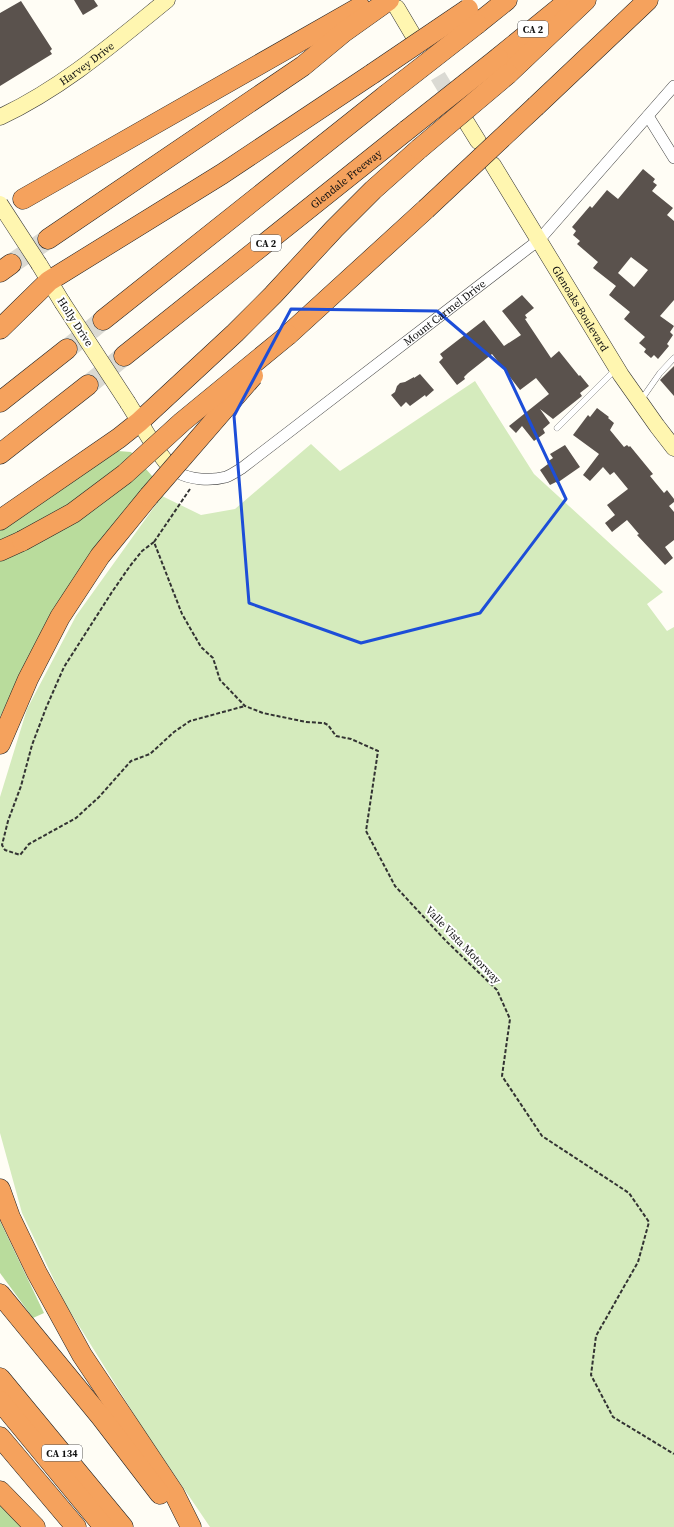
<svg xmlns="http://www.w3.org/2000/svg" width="674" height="1527" font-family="'Source Serif 4',serif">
  <rect width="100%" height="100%" fill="#fffdf5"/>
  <path fill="#d5ebbd" d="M475 381 534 474 663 592 647 604 667 631 674 627V1527H210L142 1427 66 1305 22 1213 0 1133V797L27 709 76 616 162 496 201 515 235 509 311 444 340 471Z"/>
  <g fill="#b9dc9c">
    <path d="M118 451 131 452 153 477 98 545 44 626 0 717V526Z"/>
    <path d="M0 1221 44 1313 33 1318 0 1273Z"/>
    <path d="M0 1505 21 1527H0Z"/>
  </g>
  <g fill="#5a524d" fill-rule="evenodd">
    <path d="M74 0H94L98 6 83 15Z"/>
    <path d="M21 1 52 49 50 51 52 54 0 86V13Z"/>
    <path d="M643 169 655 179 653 182 657 185 652 191 673 208 667 215 674 221V300L660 316 674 326 670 332 673 335 667 344 669 346 658 359 654 355 651 358 644 352 646 349 639 343 645 337 624 319 630 312 609 295 616 286 593 268 598 262 577 244 580 241 573 235 576 231 572 227 590 206 592 208 607 190 618 199ZM631 257 648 270 634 287 618 273Z"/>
    <path d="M522 295 534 308 525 315 527 318 525 319 551 358 559 351 579 376 580 375 589 386 580 393 582 396 553 419 540 409 550 423 543 429 545 433 534 441 522 426 516 433 509 426 549 394 536 378 520 390 492 354 468 373 464 377 465 379 457 385 439 362 443 358 440 354 484 320 504 346 521 335 502 311Z"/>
    <path d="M674 366V396L660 380Z"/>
    <path d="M420 374 434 390 426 397 425 395 410 406 406 402 401 407 391 395 395 392 397 386 400 383 405 382 414 377V378Z"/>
    <path d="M597 408 609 417 608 418 614 423 610 430 624 447 627 445 629 447 630 446 653 474 650 476 664 493 667 490 674 499V502L669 506 674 512V540L665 547 673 558 665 565 637 535 639 534 627 520 612 532 605 523 615 515 607 505 628 489 614 472 610 475 603 467 590 481 583 475 599 454 573 435 588 415 590 417Z"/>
    <path d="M565 445 580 467 557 483 556 482 550 485 540 470 548 464 547 462 553 458 550 454Z"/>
  </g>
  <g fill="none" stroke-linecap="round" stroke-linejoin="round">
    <path stroke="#dbdad3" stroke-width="16" stroke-dasharray="16 8" stroke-linecap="butt" d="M413 35 456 106"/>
    <g stroke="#dbdad3" stroke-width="20" stroke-dasharray="20 10" stroke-linecap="butt">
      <path d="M11 264 48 239"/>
      <path d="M67 349 103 320"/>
      <path d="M88 385 124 356"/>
    </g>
    <g stroke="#444" stroke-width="6">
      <g id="lane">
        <path d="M641 400 660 373 674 358"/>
        <path d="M557 428 615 370"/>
      </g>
    </g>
    <g stroke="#444" stroke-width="12">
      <g id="street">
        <path d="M648 116 674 158"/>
        <path id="s1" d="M177 472C190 480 211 481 226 477 231 475 237 471 242 468L527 249 539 240 674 86"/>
      </g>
    </g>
    <g stroke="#333" stroke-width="17">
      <g id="secondary">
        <path d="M397 8 413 35"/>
        <path id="s2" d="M0 117C62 88 114 43 167 0"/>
        <path d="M465 120 478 141"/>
        <path id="s3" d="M493 165 621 375 657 426 674 448"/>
        <path d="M39 264 62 302"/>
        <path d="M128 403 150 439"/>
        <path d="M160 454 166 462"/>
      </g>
    </g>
    <g stroke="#222" stroke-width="21">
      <g id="highway">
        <path d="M477 24 507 0"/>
        <path d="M498 58 568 1"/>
        <path d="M508 74 586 0"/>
        <path d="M536 106 648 0"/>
        <path d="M23 199 360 7"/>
        <path d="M48 239 303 66 344 32 389 0"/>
        <path d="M0 272 11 264"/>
        <path d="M103 320 386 95"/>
        <path d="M0 329 49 281 222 174 372 74"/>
        <path d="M288 335 426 209"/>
        <path id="s4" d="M124 356 407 130"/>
        <path d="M0 402 67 349"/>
        <path d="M0 454 88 385"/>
        <path d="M0 520 119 438 139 422 235 333 273 295 334 229 373 190 419 149"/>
        <path d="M0 551 22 541"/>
        <path d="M0 744 28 679 60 617 100 556 149 496"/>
        <path d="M0 1189 10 1217 37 1273 82 1355 174 1493 191 1527"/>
        <path d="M0 1294 101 1417 160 1494"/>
        <path d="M0 1378 123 1527"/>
        <path d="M0 1401 104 1527"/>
        <path d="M0 1437 76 1527"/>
        <path d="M0 1491 35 1527"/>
      </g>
    </g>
    <g stroke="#333" stroke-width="2" stroke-dasharray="4 2" stroke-linecap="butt">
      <path d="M190 489 154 542 182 614 201 647 213 658 220 680 245 706 263 713 306 722 324 723 328 725 336 736 351 739 378 751 366 831 395 886 446 941 497 990 510 1019 502 1076 542 1136 629 1193 649 1222 638 1262 596 1336 591 1375 613 1417 674 1454"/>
      <path d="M154 542 142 551 130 566 112 592 64 667 46 708 32 745 21 786 8 821 2 845 5 850 20 855 29 844 76 818 99 797 131 761 150 754 174 732 190 721 245 706"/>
    </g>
    <use href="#lane" stroke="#fff" stroke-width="5.5"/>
    <use href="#street" stroke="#fff" stroke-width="11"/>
    <use href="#secondary" stroke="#fff6b0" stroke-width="16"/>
    <use href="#highway" stroke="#f5a25d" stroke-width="20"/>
    <g stroke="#333" stroke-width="17" stroke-linecap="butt">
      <g id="secondary-bridge">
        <path d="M0 204 39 264"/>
        <path d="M62 302 128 403"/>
      </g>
    </g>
    <g stroke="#222" stroke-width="21" stroke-linecap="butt">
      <g id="highway-bridge">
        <path d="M372 74 468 9"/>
        <path d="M386 95 477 24"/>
        <path d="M407 130 498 58"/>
        <path d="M419 149 508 74"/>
        <path d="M426 209 536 106"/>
        <path d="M149 496 253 376"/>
        <path d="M22 541 73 513 125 474 182 422 288 335"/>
      </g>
    </g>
    <use href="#secondary-bridge" stroke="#fff6b0" stroke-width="16"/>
    <use href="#highway-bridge" stroke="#f5a25d" stroke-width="20"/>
  </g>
  <path fill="none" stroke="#1d4ed8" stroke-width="3" stroke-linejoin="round" d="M291 309 437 311 505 369 566 499 480 613 361 643 249 603 234 416Z"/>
  <g text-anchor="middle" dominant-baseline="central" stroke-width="4" stroke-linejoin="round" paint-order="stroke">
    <g fill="#fff" stroke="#585858" stroke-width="1">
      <rect x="518" y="21" width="30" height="16" rx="3"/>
      <rect x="251" y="235" width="30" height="16" rx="3"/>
      <rect x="42" y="1445" width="40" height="16" rx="3"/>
    </g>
    <g font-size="10" font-weight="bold" fill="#111">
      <text x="533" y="29">CA 2</text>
      <text x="266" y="243">CA 2</text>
      <text x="62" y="1453">CA 134</text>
    </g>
    <g font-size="11" fill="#111" stroke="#fff">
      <text stroke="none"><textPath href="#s2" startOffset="102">Harvey Drive</textPath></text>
      <text stroke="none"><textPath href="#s4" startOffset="284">Glendale Freeway</textPath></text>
      <text stroke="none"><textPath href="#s3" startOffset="168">Glenoaks Boulevard</textPath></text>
      <text stroke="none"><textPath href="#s1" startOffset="324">Mount Carmel Drive</textPath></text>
      <text transform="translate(75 322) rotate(57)">Holly Drive</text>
      <text transform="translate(463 945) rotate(46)">Valle Vista Motorway</text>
    </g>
  </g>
</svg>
